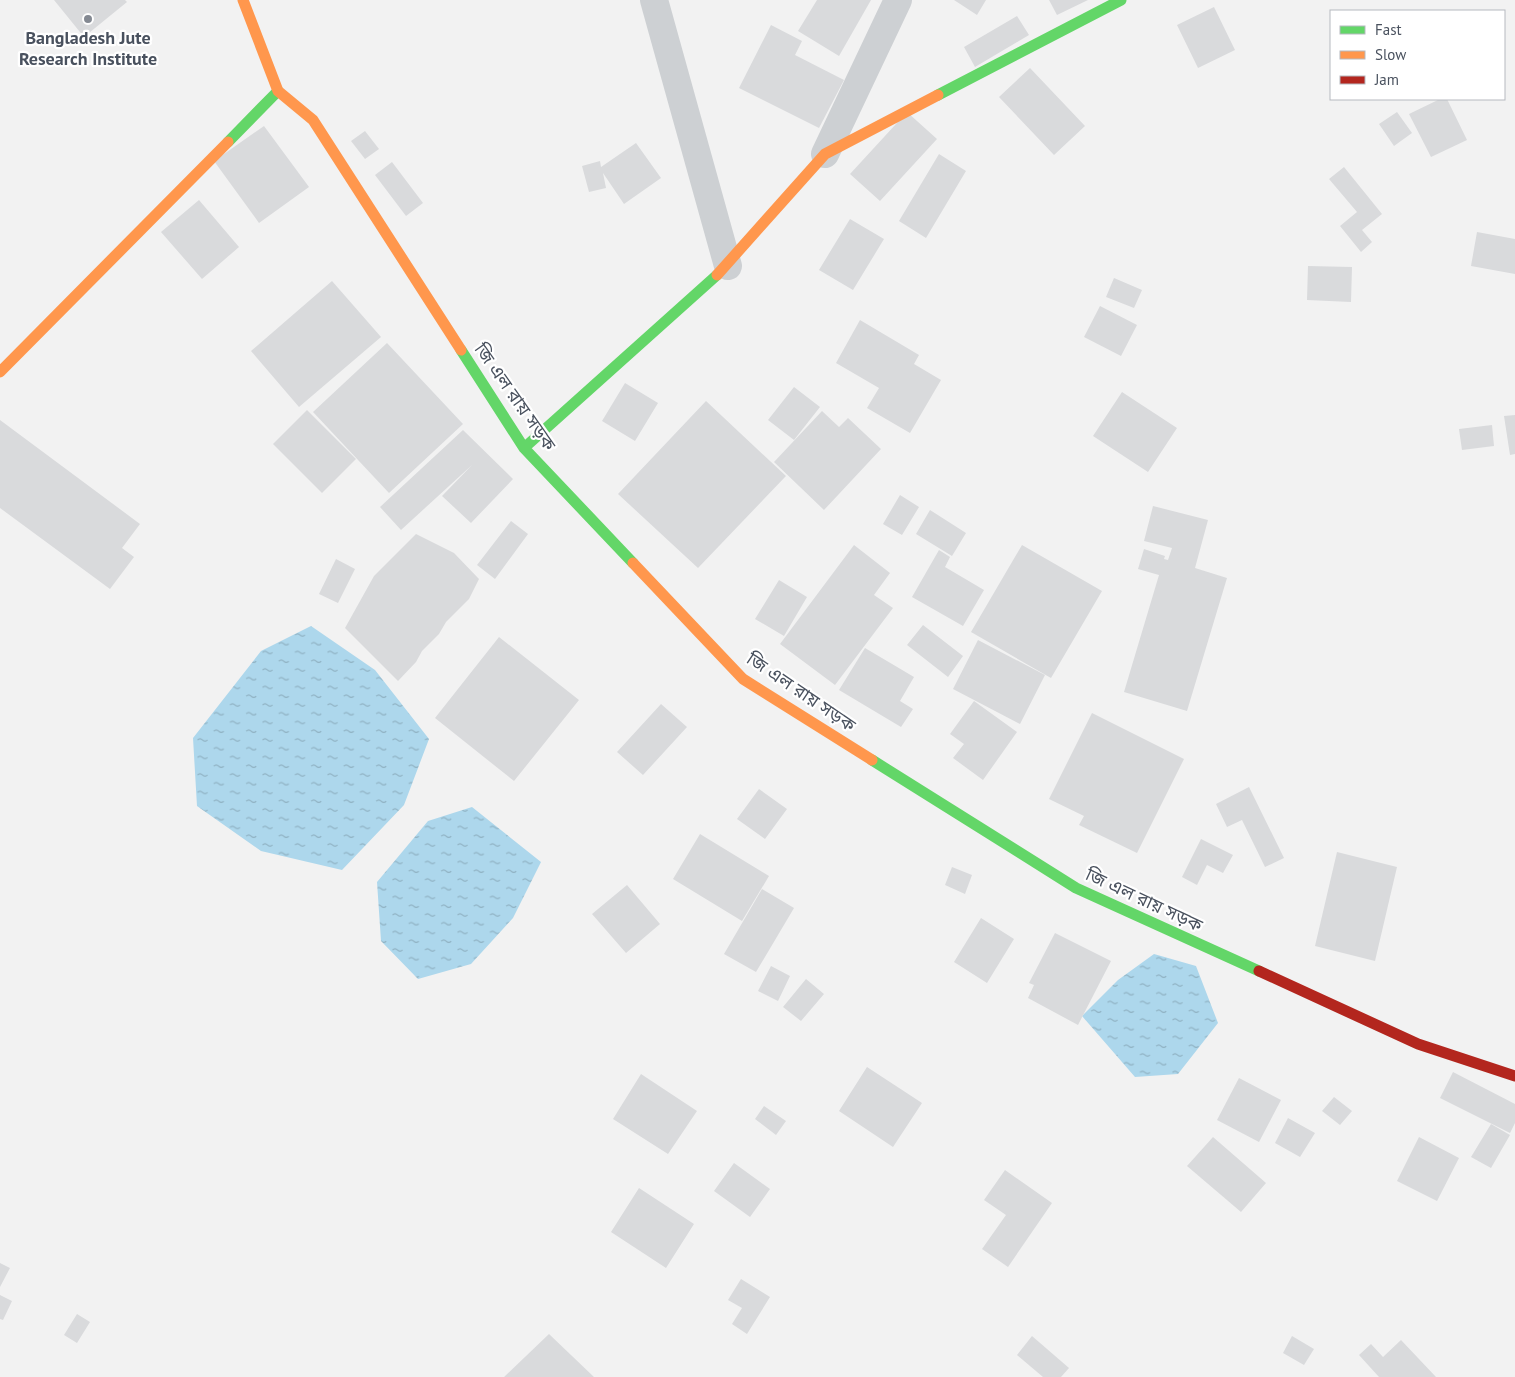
<svg xmlns="http://www.w3.org/2000/svg" width="1515" height="1377" font-family="'PT Sans','Noto Sans Bengali',sans-serif">
<style>
.water{fill:url(#water-ripples)}
.building{fill:#d9dadc}
.lines{fill:none;stroke-linecap:round;stroke-linejoin:round}
.street{stroke:#cdd0d3;stroke-width:28}
.fast{stroke:#63d668;stroke-width:11}
.slow{stroke:#ff974d;stroke-width:11}
.jam{stroke:#b3261e;stroke-width:11}
.poi-dot{fill:#848992;stroke:#fff;stroke-width:2}
.labels{text-anchor:middle;stroke-width:4.5;stroke-linejoin:round;paint-order:stroke}
.poi-label{font-size:18px;font-weight:bold;fill:#49515e;stroke:#fff}
.street-label{font-size:18px;fill:#49515e;stroke:#fff}
</style>
<defs>
<pattern id="water-ripples" width="26" height="14" patternUnits="userSpaceOnUse" patternTransform="scale(1.25)"><rect width="26" height="14" fill="#add7ec"/><path d="M2 4q2-2 4 0t4 0M15 11q2-2 4 0t4 0" fill="none" stroke="#8fb1c2"/></pattern>
</defs>
<rect width="100%" height="100%" fill="#f2f2f2"/>
<path class="water" d="M311 626 375 670 429 739 404 805 342 870 261 851 197 806 193 738 261 651Z
M472 807 541 862 513 918 471 964 418 979 381 941 377 882 428 821Z
M1154 954 1196 966 1218 1023 1178 1074 1135 1077 1082 1016 1118 980Z"/>
<path class="building" d="M54 0H125L127 2 84 37Z
M817 0H871L839 56 798 31Z
M954 0H986L977 15Z
M1049 0H1088L1057 15Z
M1214 7 1235 50 1198 68 1177 25Z
M1017 16 1029 35 975 67 964 47Z
M771 25 802 41 795 55 844 80 819 128 739 88Z
M1030 68 1085 126 1054 155 999 97Z
M1440 99H1447L1467 140 1431 157 1409 114Z
M907 112 937 139 880 201 850 174Z
M1397 112 1412 133 1394 146 1379 124Z
M264 126 309 187 259 223 214 161Z
M365 131 379 149 365 159 351 141Z
M636 143 661 178 624 204 603 173 606 188 589 192 582 166 600 161 601 167Z
M939 154 966 171 926 238 899 221Z
M392 162 423 203 406 216 375 175Z
M1344 167 1382 214 1362 230 1372 242 1361 252 1340 226 1357 212 1329 179Z
M199 200 239 247 202 279 161 232Z
M850 219 884 239 853 290 819 270Z
M1477 232 1515 239V274L1471 266Z
M1308 266 1352 267 1351 302 1307 300Z
M1114 278 1142 290 1134 308 1106 297Z
M332 281 381 337 299 407 251 351Z
M1100 306 1137 325 1121 356 1084 337Z
M860 320 919 355 914 364 941 380 910 433 867 408 879 388 836 363Z
M387 343 463 424 389 493 313 412Z
M625 383 658 403 635 441 602 421Z
M794 387 820 407 794 440 768 420Z
M1122 392 1177 428 1148 472 1093 436Z
M706 401 786 476 698 568 618 494Z
M307 410 356 459 322 493 273 444Z
M822 411 839 427 848 418 881 449 824 510 774 462Z
M1515 415V454L1510 455 1504 416Z
M0 420 140 524 122 548 134 557 110 589 0 508Z
M1492 425 1494 446 1462 450 1459 429Z
M463 430 513 479 471 523 442 496 472 465 401 530 380 507Z
M900 495 919 507 902 535 883 524Z
M1153 506 1208 520 1195 568 1227 578 1187 711 1124 692 1159 575 1138 569 1144 549 1165 556 1164 559 1168 560 1172 548 1144 541Z
M930 510 966 533 952 556 916 534Z
M511 521 528 534 495 579 477 565Z
M416 534 454 553 479 579 469 599 446 622 439 634 422 651 416 662 398 681 345 628 374 576Z
M854 545 890 573 874 595 893 608 835 685 780 644Z
M1022 545 1102 591 1051 678 971 632Z
M939 550 950 557 945 567 984 590 963 626 912 597Z
M336 559 355 569 338 603 319 594Z
M779 580 807 597 784 636 755 619Z
M923 625 963 656 948 677 907 645Z
M499 637 579 700 514 781 435 718Z
M978 640 1045 675 1020 724 953 689Z
M865 648 914 677 900 701 913 709 901 727 839 690Z
M974 701 1017 732 983 780 953 758 964 744 950 734Z
M661 704 687 727 643 775 617 752Z
M1092 713 1184 759 1137 853 1079 825 1084 816 1049 799Z
M1249 787 1284 858 1265 867 1242 820 1227 827 1216 804Z
M759 789 787 809 765 839 737 819Z
M700 834 769 876 742 921 673 879Z
M1201 839 1233 855 1223 873 1207 865 1197 885 1182 877Z
M1337 852 1397 867 1375 961 1315 946Z
M952 867 972 875 965 894 945 885Z
M627 885 660 924 626 953 592 914Z
M762 889 794 908 756 972 724 954Z
M981 918 1014 939 987 983 954 962Z
M1055 933 1111 961 1078 1025 1028 998 1034 985 1029 983Z
M771 966 790 976 778 1001 758 991Z
M806 979 824 994 801 1021 783 1007Z
M867 1067 922 1103 893 1147 839 1111Z
M1453 1072 1515 1104V1123L1510 1133 1440 1098Z
M641 1074 697 1111 668 1154 613 1119Z
M1239 1078 1281 1100 1259 1142 1217 1120Z
M1334 1097 1352 1111 1340 1125 1322 1111Z
M764 1106 786 1121 776 1135 755 1119Z
M1288 1118 1315 1133 1300 1157 1275 1143Z
M1491 1124 1510 1135 1491 1168 1471 1157Z
M1213 1137 1266 1183 1241 1212 1187 1166Z
M1419 1137 1459 1158 1437 1201 1397 1181Z
M734 1163 770 1189 750 1217 714 1191Z
M1005 1170 1052 1203 1008 1267 982 1249 1006 1215 984 1200Z
M639 1188 694 1224 666 1268 611 1232Z
M0 1263 10 1268 0 1287Z
M741 1279 770 1297 747 1334 732 1324 742 1308 728 1300Z
M0 1295 12 1301 3 1320 0 1319Z
M77 1314 90 1322 77 1343 64 1335Z
M549 1334 594 1377H504Z
M1032 1336 1069 1368 1061 1377H1043L1017 1355Z
M1292 1336 1314 1349 1304 1365 1283 1353Z
M1401 1340 1436 1377H1379L1359 1355 1371 1344 1383 1357Z"/>
<g class="lines">
<path class="street" d="M654 0 728 266
M825 154 898 0"/>
<path class="fast" d="M938 95 1121 0
M228 142 278 91
M461 350 524 448 633 563
M524 448 717 275
M872 760 1076 888 1259 971"/>
<path class="slow" d="M243 0 278 91 313 120 461 350
M717 275 825 154 938 95
M0 372 228 142
M633 563 743 679 872 760"/>
<path class="jam" d="M1259 971 1418 1044 1515 1076"/>
</g>
<circle class="poi-dot" cx="88" cy="19" r="5"/>
<g class="labels">
<g class="poi-label">
<text x="88" y="44">Bangladesh Jute<tspan x="88" dy="21">Research Institute</tspan></text>
</g>
<g class="street-label">
<text transform="translate(515 397) rotate(55)" y="6">জি এল রায় সড়ক</text>
<text transform="translate(801 692) rotate(34)" y="6">জি এল রায় সড়ক</text>
<text transform="translate(1144 900) rotate(25)" y="6">জি এল রায় সড়ক</text>
</g>
</g>
<rect x="1330" y="10" width="175" height="90" fill="#ffffff" stroke="#b6b9bf"/>
<rect x="1340" y="26" width="25" height="8" fill="#63d668" stroke="#b6b9bf"/>
<text x="1375" y="35" font-size="15" fill="#49515e">Fast</text>
<rect x="1340" y="51" width="25" height="8" fill="#ff974d" stroke="#b6b9bf"/>
<text x="1375" y="60" font-size="15" fill="#49515e">Slow</text>
<rect x="1340" y="76" width="25" height="8" fill="#b3261e" stroke="#b6b9bf"/>
<text x="1375" y="85" font-size="15" fill="#49515e">Jam</text>
</svg>
